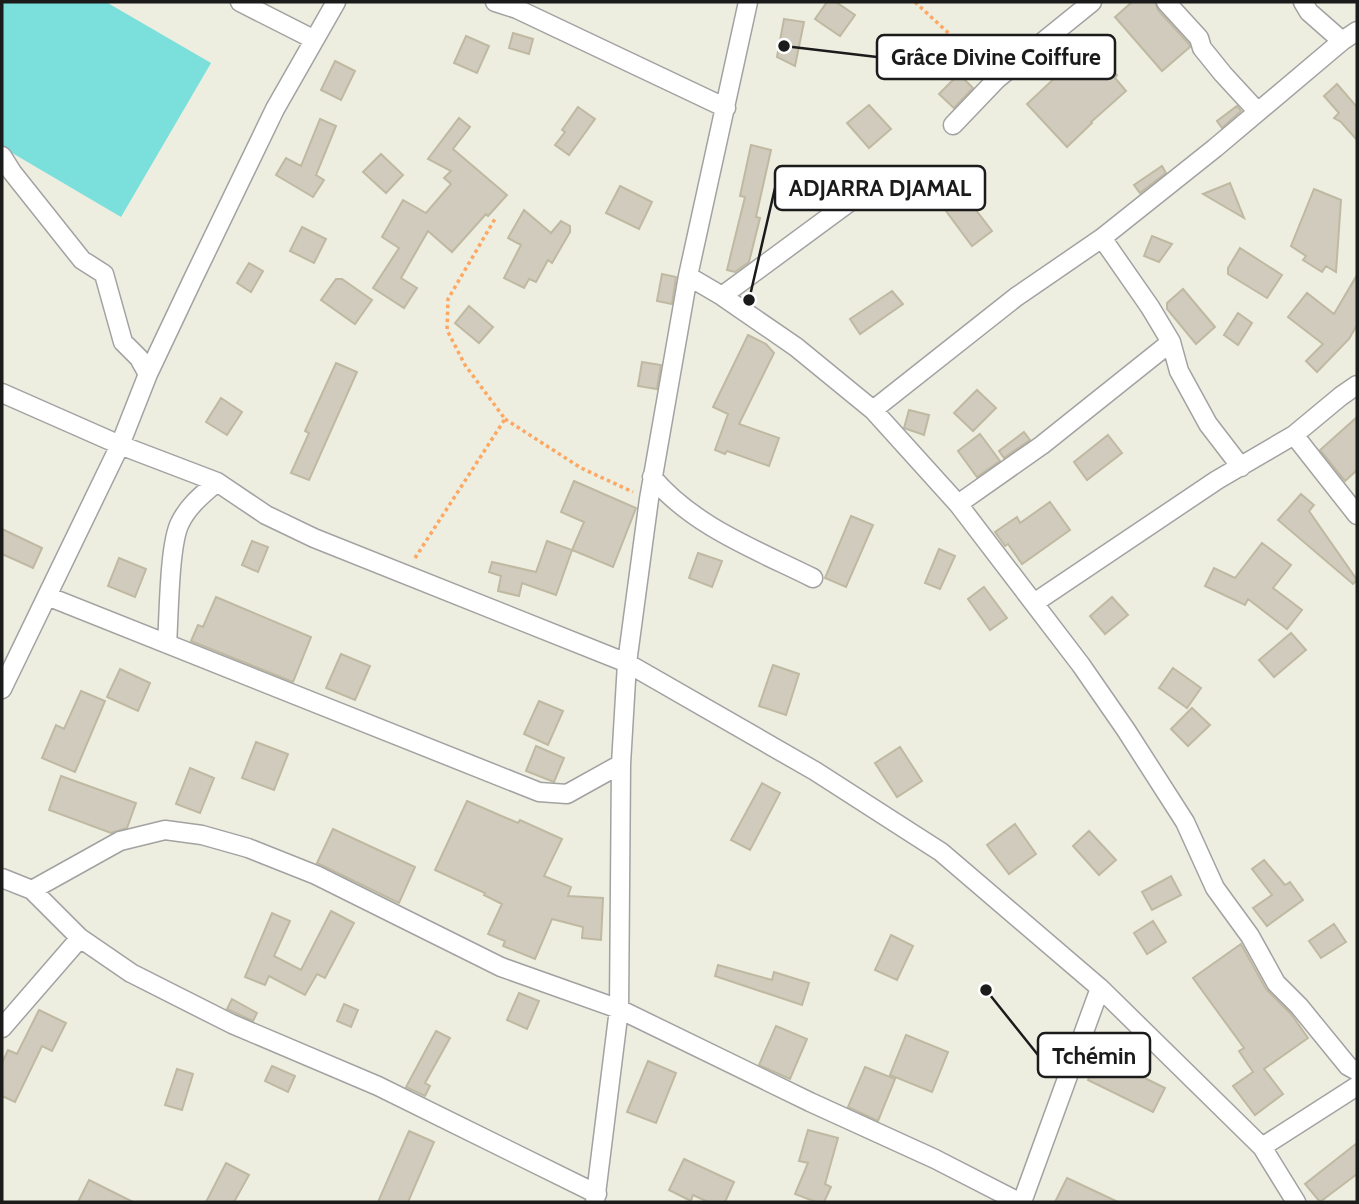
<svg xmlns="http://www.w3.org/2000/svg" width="1359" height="1204" font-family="Cabin,sans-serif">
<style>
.pitch{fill:#7bdfdb}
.building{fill:#d0cbbd;stroke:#bfb9a2;stroke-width:2}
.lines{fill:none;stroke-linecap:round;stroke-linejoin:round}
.street-casing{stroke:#a2a2a2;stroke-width:21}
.path{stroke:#fda761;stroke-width:3.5;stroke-dasharray:3.5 3.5;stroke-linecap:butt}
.street{stroke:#fff;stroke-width:18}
.leader{fill:none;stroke:#1b1b1b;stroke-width:2.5}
.callout-dot{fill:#1b1b1b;stroke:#fff;stroke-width:2.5}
.callout{fill:#fff;stroke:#1b1b1b;stroke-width:2.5}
.callout-label{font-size:23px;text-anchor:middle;font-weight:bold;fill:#1b1b1b}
</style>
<rect width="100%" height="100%" fill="#edede0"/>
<path class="pitch" d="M2 2H106L211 63 121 217 2 147Z"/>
<path class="building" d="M827 2H836L855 15 840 36 815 19Z
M1132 2H1155L1158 10 1189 44 1190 47 1162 71 1115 17Z
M784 19 804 22 795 66 777 57Z
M513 33 533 39 529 54 509 48Z
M466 36 489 46 477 73 454 63Z
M1079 40 1099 62 1103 58 1117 75 1115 78 1126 91 1091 122 1092 123 1067 147 1027 104 1058 75 1050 66Z
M335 61 355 71 341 100 321 90Z
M959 74 973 88 954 108 939 94Z
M1337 84 1357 107V140L1341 122 1334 118 1339 113 1324 96Z
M869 105 891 129 869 148 847 123Z
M1237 106 1241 111 1222 128 1217 121Z
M578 107 595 119 569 155 555 145 565 132 562 130Z
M459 118 470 127 453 149 507 195 488 216 486 214 452 252 428 231 401 278 417 288 404 308 373 288 399 248 382 237 403 200 426 213 451 184 444 178 451 171 428 159Z
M320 119 336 126 316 175 324 180 313 197 276 175 286 158 301 166Z
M751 145 771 150 756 217 760 218 749 262 735 272 727 270 745 197 740 196Z
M381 154 403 175 386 193 363 172Z
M1162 166 1166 173 1140 193 1134 185Z
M1230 183 1244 218 1203 194Z
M620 186 652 202 639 229 606 213Z
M1314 189 1341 200 1336 272 1326 266 1322 272 1303 260 1306 256 1291 246Z
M966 197 992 231 972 246 946 211Z
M524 210 551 233 561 221 570 226V232L552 263 548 260 536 282 529 279 524 288 504 278 521 245 508 238Z
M302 227 326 239 314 263 290 251Z
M1152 236 1172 244 1159 262 1144 256Z
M1240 248 1282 275 1267 298 1228 274V268Z
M249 263 263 271 251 292 237 283Z
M662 274 676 277 672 304 657 301Z
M1357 275V325L1349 339 1317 372 1306 361 1323 344 1288 317 1307 293 1334 314Z
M336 279H342L372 300 355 324 321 300Z
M1183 289 1215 327 1196 344 1167 309V303Z
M892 291 903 304 860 334 850 319Z
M469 306 493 327 479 343 455 323Z
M1238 313 1252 323 1238 345 1224 335Z
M748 335 766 344 774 353 739 424 779 438 769 466 727 451 725 454 715 450 728 414 713 407Z
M642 362 661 365 657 389 638 386Z
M336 363 357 372 309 480 291 473 309 433 305 431Z
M977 390 996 408 973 431 954 413Z
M221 398 242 412 227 435 206 422Z
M909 410 929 415 924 435 904 428Z
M1357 417V470L1345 481 1320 450Z
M1024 432 1030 440 1004 458 999 451Z
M980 434 1000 461 977 477 958 451Z
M1108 435 1122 453 1087 480 1074 462Z
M574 481 636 508 613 567 572 550 584 522 561 512Z
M1301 494 1314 505 1309 511 1357 580 1353 584 1278 520Z
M1050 502 1070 530 1022 564 1008 544 1005 546 995 532 1017 517 1020 523Z
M851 516 873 525 846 587 825 578Z
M2 529 42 548 33 568 2 554Z
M252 541 268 547 258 572 242 565Z
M547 541 572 550 556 595 522 583 519 596 498 591 501 576 489 572 492 562 536 572Z
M1262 543 1291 565 1273 588 1302 610 1287 629 1248 599 1245 605 1205 586 1214 568 1235 578Z
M939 549 955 556 940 589 925 583Z
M698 553 722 561 712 587 689 578Z
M119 558 146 569 135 597 108 586Z
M984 587 1007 618 990 630 968 599Z
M216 597 311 637 293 682 191 641 198 625 203 627Z
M1112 597 1128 615 1105 634 1090 616Z
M1291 633 1306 650 1274 677 1259 660Z
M341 654 370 666 355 700 326 688Z
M773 665 799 674 786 715 759 706Z
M1173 668 1201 688 1187 708 1159 688Z
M120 669 150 683 138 711 107 697Z
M81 691 105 701 75 772 42 758 56 725 64 729Z
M539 701 563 711 548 745 524 734Z
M1192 708 1210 725 1188 746 1171 729Z
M256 742 288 754 274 790 242 778Z
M536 746 564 758 554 782 526 771Z
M900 747 922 781 897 797 875 763Z
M190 768 214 778 200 813 176 804Z
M61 776 136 803 127 828 111 833 49 810Z
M762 783 780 793 750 850 731 840Z
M467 801 518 823 520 820 562 839 544 876 571 887 568 896 603 898 601 940 582 938 583 927 552 919 535 959 503 946 505 941 488 934 502 904 484 895 485 893 435 870Z
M1015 824 1036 854 1009 874 987 845Z
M333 829 415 867 399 903 317 863Z
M1089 831 1116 860 1099 875 1073 846Z
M1264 860 1285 885 1290 882 1303 900 1267 926 1253 908 1272 895 1252 869Z
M1171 876 1181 895 1152 910 1142 892Z
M331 911 354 923 325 978 317 974 305 995 269 976 265 985 245 977 272 913 290 921 274 956 301 970Z
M1153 921 1166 942 1147 954 1134 933Z
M1334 924 1346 942 1321 958 1309 941Z
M891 935 913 946 897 980 875 970Z
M1241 944 1266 989 1291 1014 1308 1038 1264 1069 1283 1094 1255 1115 1233 1086 1253 1072 1239 1051 1244 1048 1193 978Z
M718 965 772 980 774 972 809 983 802 1005 715 976Z
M519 993 539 1001 527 1029 507 1020Z
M232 999 257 1013 253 1021 227 1009Z
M344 1004 358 1010 351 1027 337 1021Z
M39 1010 66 1023 52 1051 42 1046 15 1102 2 1096V1063L8 1050 17 1054Z
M776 1026 807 1039 790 1079 759 1065Z
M436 1031 450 1038 425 1083 430 1086 425 1096 406 1087Z
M906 1035 948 1052 932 1092 890 1075Z
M1100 1056 1165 1088 1153 1112 1088 1080Z
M648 1061 676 1073 656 1123 627 1112Z
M272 1066 295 1076 288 1092 265 1081Z
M865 1067 895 1079 878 1121 848 1107Z
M177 1069 193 1074 182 1110 165 1105Z
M808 1130 838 1138 825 1184 831 1187 824 1202H816L795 1194 808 1163 799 1161Z
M409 1131 434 1142 408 1202H378Z
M1357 1143V1174L1320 1202 1305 1184Z
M684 1159 734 1182 725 1202H708L693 1195 691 1201 669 1190Z
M226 1163 249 1175 234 1202H206Z
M1067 1178 1118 1202H1055Z
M89 1180 133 1202H78Z"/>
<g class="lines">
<defs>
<path id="street" d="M240 2 313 39
M495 2 517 9 726 108
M1166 2 1199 38 1202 48 1223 74 1258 112
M1303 2 1309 12 1342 41
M953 125 997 79 1092 2
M2 156 12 172 82 260 104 274 123 342 139 358 148 374
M1102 238 1150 307 1171 342 1179 371 1208 424 1241 467
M688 276 722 296 796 347 873 410 958 504 1081 665 1126 730 1185 822 1215 888 1250 936 1276 983 1299 1006 1348 1066 1357 1071
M722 296 878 181
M2 393 120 445 217 482 266 515 314 538 627 663 815 771 941 852 1100 988 1262 1147 1296 1202
M873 410 1016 297 1102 238 1215 148 1342 41 1357 31
M1294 435 1357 515
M652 477C694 527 757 550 813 578
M958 504 1042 445 1171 342
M47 596 539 792 567 794 621 764
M1034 603 1217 480 1294 435 1341 396 1357 385
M167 644C169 617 169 544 180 523 188 506 203 494 217 482
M2 689 120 445 148 374 192 281 275 109 336 2
M2 878 32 890 120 841 165 830 202 835 248 848 316 875 501 967 619 1009 810 1102 935 1159 1019 1202
M32 890 80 938 131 973 232 1024 378 1086 597 1194
M2 1028 80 938
M1262 1147 1357 1086
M595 1202 619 1009 621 764 627 663 649 499 688 276 748 2
M1022 1202 1100 988"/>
</defs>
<use href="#street" class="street-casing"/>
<path class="path" d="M915 2 986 68
M505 419 581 468 633 492
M415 558 505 419 465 365 447 330 448 299 496 217"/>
<use href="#street" class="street"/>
</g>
<path class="leader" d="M784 46L877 57M749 300L775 188M986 990L1038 1055"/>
<g class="callout-dot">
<circle cx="784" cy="46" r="7"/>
<circle cx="749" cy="300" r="7"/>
<circle cx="986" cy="990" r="7"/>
</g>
<g class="callout">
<rect x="877" y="35" width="238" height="44" rx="7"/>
<rect x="775" y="166" width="210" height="44" rx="7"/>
<rect x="1038" y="1033" width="112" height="44" rx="7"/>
</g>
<g class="callout-label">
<text x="996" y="65">Grâce Divine Coiffure</text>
<text x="880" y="196">ADJARRA DJAMAL</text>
<text x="1094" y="1064">Tchémin</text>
</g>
<rect width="1359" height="1204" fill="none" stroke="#1b1b1b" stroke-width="7"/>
</svg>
